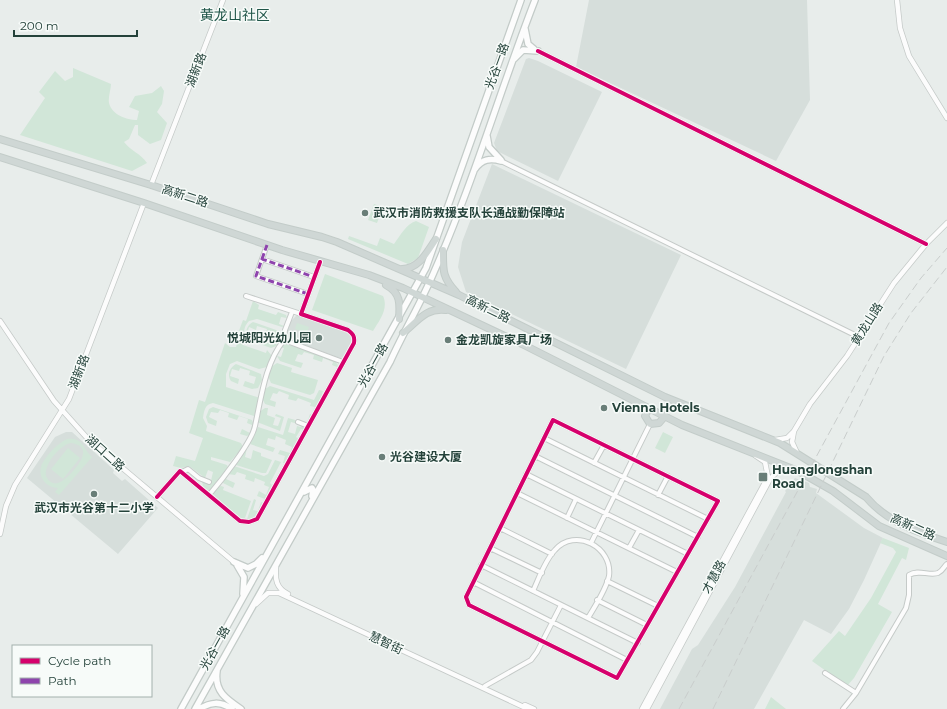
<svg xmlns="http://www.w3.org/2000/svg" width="947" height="709" font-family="Montserrat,'Noto Sans SC',sans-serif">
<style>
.built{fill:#d6dedb}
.green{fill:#d1e6d8;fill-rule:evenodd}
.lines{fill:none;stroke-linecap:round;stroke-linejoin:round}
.minor-casing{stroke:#c5cac8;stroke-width:6}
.tertiary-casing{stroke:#c5cac8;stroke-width:6}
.secondary-casing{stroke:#c3cbc8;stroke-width:8}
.primary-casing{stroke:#c3ccc9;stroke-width:8}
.minor{stroke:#fcfcfc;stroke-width:4}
.tertiary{stroke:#fcfcfc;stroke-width:4.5}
.secondary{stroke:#fcfcfc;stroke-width:5.5}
.primary{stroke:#cfd7d5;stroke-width:6}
.rail{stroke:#c9cdcc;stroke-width:1;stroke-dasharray:8 4;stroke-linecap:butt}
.quiet{stroke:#8e44ad;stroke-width:3;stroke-dasharray:6 3;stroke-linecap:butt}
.cycleway-casing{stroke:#f7fbf9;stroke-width:6}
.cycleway{stroke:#d6006c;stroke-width:4}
.poi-dot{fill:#697e78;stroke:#f7fbf9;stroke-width:1.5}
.labels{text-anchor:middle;stroke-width:3;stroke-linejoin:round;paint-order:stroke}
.street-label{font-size:12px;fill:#24423a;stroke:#f7fbf9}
.poi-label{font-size:12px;font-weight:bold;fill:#24423a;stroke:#f7fbf9;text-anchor:start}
.quarter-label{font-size:14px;fill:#1f5548;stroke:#f7fbf9}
</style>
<rect width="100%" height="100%" fill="#e8edeb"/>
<path class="built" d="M589 0H807L810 100 776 161 576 67Z
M529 58 538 61 602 92 558 181 497 151 494 143 526 59Z
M492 164 681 255 626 369 466 292 458 267 462 242Z
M296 316H301L350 334 353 340 346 354 341 358 337 357 288 339 286 333 291 321Z
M66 432H72L114 470 113 473 122 481 125 479 158 508 118 554 27 478 55 437Z
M795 478 809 483 810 487 817 489 816 493 864 528 883 538 864 580 849 609 831 634 804 620 754 709H660L692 649 698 645 735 587 786 492 785 491Z"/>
<path class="green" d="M73 68 111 84C111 89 108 97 109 103 112 115 127 120 137 120L139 111 129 107 135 96 152 93 161 86 164 91 162 104 157 112 167 123 161 140 150 144 138 135V125H135L129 139 124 142C131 151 140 153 147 163L132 171 20 135 45 98 39 92 55 71 65 81 73 77Z
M374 204 383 207 377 223 368 220Z
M416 221 429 227 418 258 408 264 348 239 349 236 377 246 380 238 394 244C400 236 406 224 416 221Z
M325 274 383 296C389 309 379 321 373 331L312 310Z
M253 301 259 305 258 309 276 315 278 312 286 315 287 318 281 317 279 324 284 326 282 327 257 319 249 321C241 329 246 336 243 345L266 353 267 350 272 356 267 367 259 369 237 361 230 364 226 374V387L260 398 254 416 213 403C205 404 204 411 203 418L207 426 206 431 241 443 243 447 230 462 211 457V460L227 465 228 468 209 491 203 486 202 482 210 485 213 472 208 470 205 478 189 466 181 468 173 466 176 456 195 461 203 438 189 433 199 400 205 402 225 343 230 347H236L239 337 237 336 243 320 246 321Z
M253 322 279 331 280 335 276 346 271 348 260 344 262 339 271 342 273 336 266 333 267 329 257 326 256 330 249 327 247 334 256 337 254 342 246 337C245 332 247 325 253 322Z
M297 323 309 327 307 333 295 329Z
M286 344 334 360 338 365 335 375 337 367 332 365 333 362 323 358 322 362 313 359 314 355 304 352 302 355 298 354 295 361 303 363 301 368 280 361 277 356 281 357 284 348 280 347Z
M277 363 292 368 291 372 318 380 314 393 310 395 271 383 268 376 271 367Z
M236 364 261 374 262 380 258 388 252 389 243 386 245 381 254 384 256 377 249 375 250 371 240 368 239 371 232 369 230 376 239 379 238 384 231 381C227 375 229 368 236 364Z
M270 386 314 400 319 390 323 391 322 394 323 395 308 423H307L310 414H312L315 407 310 406 311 403 298 398 296 401 288 399 289 395 279 391 277 394 273 393 270 400 276 402 275 407 265 404 262 398 265 389Z
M213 407 252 420C255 425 252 433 247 436L240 434 242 429 250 433 252 425 247 423 248 419 239 416 237 420 228 417 229 413 220 410 218 413 211 412 209 417 217 421 216 426 208 423 206 417 209 409Z
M265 408H268L267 415 275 418 273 425 278 426 281 418 275 416 276 414 284 417 280 431 257 422 259 412Z
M288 418 299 421 298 424 291 422 288 432 295 434 297 426 301 427 302 426 304 428V430L301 429 296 437 299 439 286 464 283 463 285 456 278 454 280 450 290 453 292 447 285 444 286 440 276 436 275 440 268 438 266 445 275 448 273 452 250 444 258 427 283 435Z
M663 432 673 437 665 453 655 448Z
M67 439C83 437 83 449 92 457L59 495 55 492 58 488C47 488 38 478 41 467 44 457 58 443 67 439ZM71 443C92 446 81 462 73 471 65 480 54 491 46 476 44 464 60 445 71 443Z
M68 448 80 458 63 479 51 469Z
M247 448 245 457 251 459 253 450 261 453V456L272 460 266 473H262L236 465 235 462Z
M275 460 281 462 270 483 272 485 265 499 257 496 259 491 266 495 269 487 264 485 265 482 255 478 254 482 245 479 246 475 237 472 235 475 228 474 226 479 235 483 233 488 223 483 224 479 234 466 264 476 268 474Z
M221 486 224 487 223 490 251 501 245 518H240L214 495 213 492 218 487Z
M254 499 256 500 253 510 258 511 261 502 263 503 256 518 250 521 247 519Z
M883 538 909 548 906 560 902 558 878 604 892 612 854 678 847 686 812 661 839 631 845 636 871 598 896 552 893 548 880 543Z
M771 697 786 709H765Z"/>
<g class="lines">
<defs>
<path id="minor" d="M538 51 926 244
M501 161 859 337
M262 259 267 245
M308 294 256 276 262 259 314 277
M246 296 301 314
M292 312 285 330 284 340 343 362
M553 420 718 501 617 678 469 605 466 597Z
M298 422 308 426
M544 438 708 519
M535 456 698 537
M594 463 604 445
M182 472 188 469 199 478 209 482
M526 474 688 554
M517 493 677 572
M209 495C221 481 252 442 255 426 261 399 265 363 284 340
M658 495 668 476
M157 497 180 471 240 521 249 522 257 519 354 343C355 336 353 334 348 330L301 314 320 262
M567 518 576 499
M500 528 552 554
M591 543 650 424
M490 548 542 573
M629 548 639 530
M481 565 638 643
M607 581 658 606
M473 582 627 660
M533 591C539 578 545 560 555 550 575 527 613 547 609 576 606 590 595 606 588 618
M597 600 647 625
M825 673 856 693 906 608 909 595V575C918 569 929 576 938 573 943 571 944 566 947 564
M485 686 531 660 537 652 561 605
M843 709 856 693"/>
<path id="tertiary" d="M897 0 900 28 909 56 947 118
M151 185 223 0
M0 321 54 401 88 439 234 562
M775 440 787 438 794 431
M797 453 792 442 794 431 810 404 847 356 894 283 926 244 947 223
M0 534 6 506 15 485 69 399 144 203
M276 567C275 579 276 588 288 594
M256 604 268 593H279L528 709
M525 705 534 709
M642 709 768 477 765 462 756 456
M647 709 770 479 778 471 790 470"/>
<path id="secondary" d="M525 29 528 44 534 49
M514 59 523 50 538 51
M487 136 489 147 501 160
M475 169C482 159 490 158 501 161
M304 492 312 488 313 490 312 496
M234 562 248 568 256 564 262 558
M237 565 244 577 243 594
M217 671C214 691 226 699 241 709
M181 709 426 268 521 0
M195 709 390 362C404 331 421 303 434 272 473 184 500 90 535 0
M199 709C211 702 220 701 232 709"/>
<path id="primary" d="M0 139 151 185 268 224 322 237 337 242 459 295 665 397 780 443 866 497C887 522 917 532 947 542
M0 157 144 203 282 250 369 275 403 288 526 346 682 425 798 471 833 491 879 526 947 556
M443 250C443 270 442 277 456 292
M402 269C419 269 427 252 436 239
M386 285C401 293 400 304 399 319
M403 333C417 322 426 307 446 310
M649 408 645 416 650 424 659 423 665 416"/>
</defs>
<use href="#minor" class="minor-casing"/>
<use href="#tertiary" class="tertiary-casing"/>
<use href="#secondary" class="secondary-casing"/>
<use href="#primary" class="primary-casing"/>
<use href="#minor" class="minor"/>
<use href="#tertiary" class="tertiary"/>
<use href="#secondary" class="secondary"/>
<use href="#primary" class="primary"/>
<path class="rail" d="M679 709 889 323 921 278 947 248
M713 709 884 356 911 313 947 267"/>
<path class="quiet" d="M262 259 267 245
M308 294 256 276 262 259 314 277"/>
<defs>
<path id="cycleway" d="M538 51 926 244
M553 420 718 501 617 678 469 605 466 597Z
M157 497 180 471 240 521 249 522 257 519 354 343C355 336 353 334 348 330L301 314 320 262"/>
</defs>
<use href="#cycleway" class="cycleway-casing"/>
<use href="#cycleway" class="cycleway"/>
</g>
<g class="poi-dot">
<circle cx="365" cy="213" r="4"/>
<circle cx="319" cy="338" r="4"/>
<circle cx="448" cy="340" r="4"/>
<circle cx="604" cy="408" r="4"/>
<circle cx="382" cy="457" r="4"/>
<rect x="758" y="472" width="10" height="10" rx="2"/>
<circle cx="94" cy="494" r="4"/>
</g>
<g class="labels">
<g class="street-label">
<text transform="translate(497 66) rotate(-70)" y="4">光谷一路</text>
<text transform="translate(196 70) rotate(-69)" y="4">湖新路</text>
<text transform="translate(185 196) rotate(18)" y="4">高新二路</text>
<text transform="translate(488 309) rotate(26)" y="4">高新二路</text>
<text transform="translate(867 324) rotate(-58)" y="4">黄龙山路</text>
<text transform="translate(373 365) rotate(-61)" y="4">光谷一路</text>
<text transform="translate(79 372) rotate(-69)" y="4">湖新路</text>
<text transform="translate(105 453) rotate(42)" y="4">湖口二路</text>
<text transform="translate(913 527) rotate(24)" y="4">高新二路</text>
<text transform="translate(714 577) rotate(-62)" y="4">才慧路</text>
<text transform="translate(386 643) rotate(25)" y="4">慧智街</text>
<text transform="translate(215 648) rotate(-61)" y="4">光谷一路</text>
</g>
<g class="poi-label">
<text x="373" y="217">武汉市消防救援支队长通战勤保障站</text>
<text x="311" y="342" text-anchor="end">悦城阳光幼儿园</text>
<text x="456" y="344">金龙凯旋家具广场</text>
<text x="612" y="412">Vienna Hotels</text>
<text x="390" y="461">光谷建设大厦</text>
<text x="772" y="474">Huanglongshan<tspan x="772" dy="14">Road</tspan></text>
<text x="94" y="512" text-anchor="middle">武汉市光谷第十二小学</text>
</g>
<g class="quarter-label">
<text x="235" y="20">黄龙山社区</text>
</g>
</g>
<rect x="12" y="645" width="140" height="52" fill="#f7fbf9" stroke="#a3b1ad"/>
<rect x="20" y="658" width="20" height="6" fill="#d6006c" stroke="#a3b1ad"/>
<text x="48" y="665" font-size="12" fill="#24423a">Cycle path</text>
<rect x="20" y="678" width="20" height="6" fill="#8e44ad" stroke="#a3b1ad"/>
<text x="48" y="685" font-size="12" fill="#24423a">Path</text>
<path d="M14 30v6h123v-6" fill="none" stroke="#24423a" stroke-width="2"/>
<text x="20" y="30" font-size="12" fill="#24423a" stroke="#f7fbf9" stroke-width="3" paint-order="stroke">200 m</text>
</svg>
